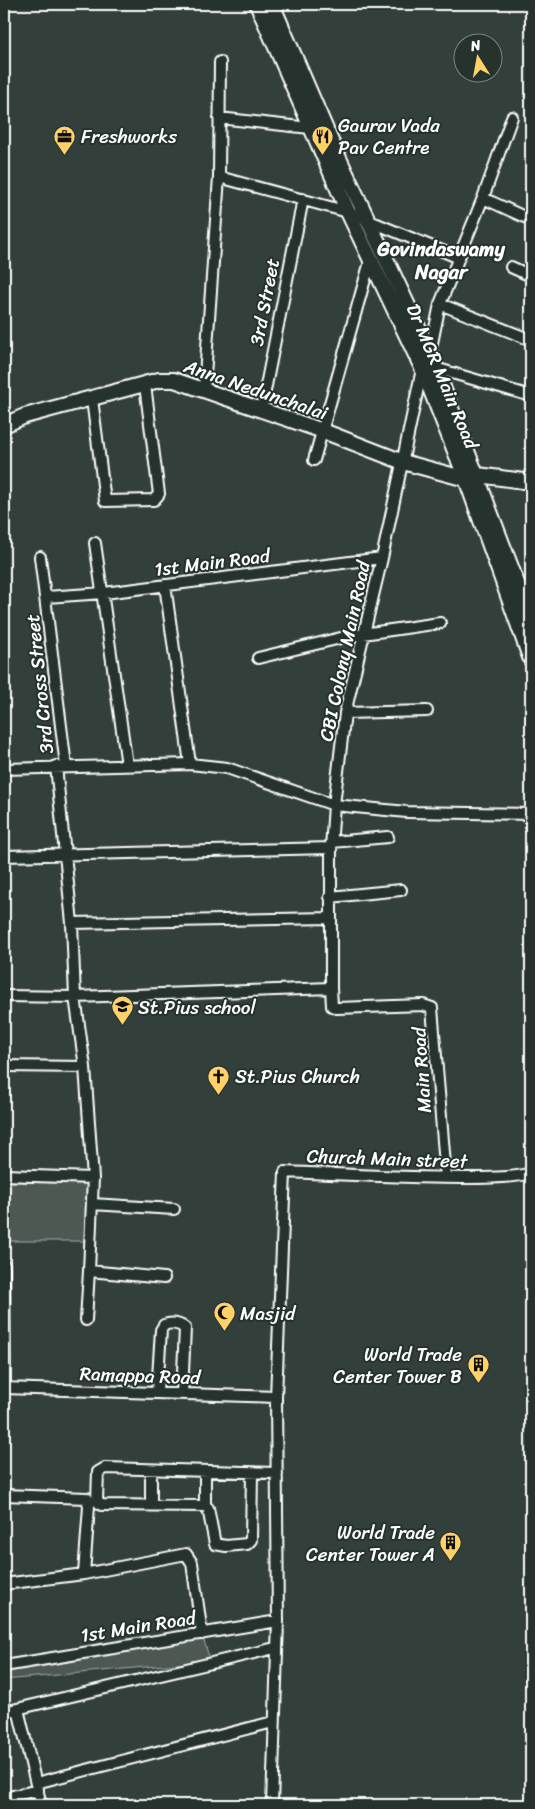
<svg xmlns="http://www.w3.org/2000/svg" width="535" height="1809" font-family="Sriracha,sans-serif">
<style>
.green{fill:#4d5853;stroke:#a6aca9}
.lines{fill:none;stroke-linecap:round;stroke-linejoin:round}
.street-casing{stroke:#fff;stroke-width:14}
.secondary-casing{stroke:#fff;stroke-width:18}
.street{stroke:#26332d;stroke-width:10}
.secondary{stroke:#26332d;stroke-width:14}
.labels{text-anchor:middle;stroke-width:4;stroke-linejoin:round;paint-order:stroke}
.poi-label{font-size:19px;fill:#fff;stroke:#26332d;text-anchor:start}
.street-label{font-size:19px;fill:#fff;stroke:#26332d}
.neighbourhood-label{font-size:20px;font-weight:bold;fill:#fff;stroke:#26332d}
</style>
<rect width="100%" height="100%" fill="#333f3a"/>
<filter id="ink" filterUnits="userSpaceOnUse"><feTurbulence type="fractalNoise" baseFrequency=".02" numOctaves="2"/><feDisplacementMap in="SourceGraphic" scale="10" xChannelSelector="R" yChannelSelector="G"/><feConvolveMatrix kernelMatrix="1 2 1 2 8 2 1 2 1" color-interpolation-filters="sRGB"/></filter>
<g filter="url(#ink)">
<path class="green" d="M8 1182 88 1183 86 1241H9Z
M203 1637 210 1661 4 1680V1668Z"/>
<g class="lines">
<defs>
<path id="street" d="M219 118 310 128
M219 177 348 212 457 257
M483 198 531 220
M511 267 531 276
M440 304 531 340
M430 353 440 304 483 198 512 117
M435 368 531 396
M422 369 382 558 345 713 334 805 331 848V988L332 1006 337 1008 423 1005 432 1008 446 1177
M204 390 219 177 220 62
M92 399 105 501 154 500 159 494 145 385
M261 411 303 199
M314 460 371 258
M95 543 127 765
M40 557 66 766
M165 585 190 764
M46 597 104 593 382 558
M258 658 349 636 440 623
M345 713 427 711
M56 766 72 923 75 997 85 1067 93 1178 89 1271
M4 769 190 764 227 768 334 805 407 812 531 814
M332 842 388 837
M4 856 331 848
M330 897 401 890
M72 923 330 918
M4 996 75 997 331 988
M4 1066 85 1067
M4 1175 93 1178
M92 1204 174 1209
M4 1265 5 1388
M86 1320 89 1271 164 1278
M4 1388 276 1397
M157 1393 161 1330 164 1325C172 1322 178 1323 185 1328L182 1394
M151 1470V1505
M205 1472V1506L101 1505 97 1501 98 1472 105 1468 277 1473
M4 1495 87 1498 89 1506 84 1574
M205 1506 208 1508 215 1544 226 1546 247 1544 251 1540 252 1473
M4 1584 84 1574 186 1554 192 1563 202 1634
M4 1666 278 1621
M18 1709 41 1805
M4 1712 275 1648
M36 1783 273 1722
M4 1798 38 1790
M272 1805 278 1621 276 1397 285 1172C319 1173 515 1185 531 1172"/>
<path id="secondary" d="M257 4 348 212 422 368 466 479 531 660
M272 4 330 139 430 353 531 620
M4 425 25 416 159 380H174L323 431 403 462 466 479 478 475 531 482"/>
</defs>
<use href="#street" class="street-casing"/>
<use href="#secondary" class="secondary-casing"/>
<use href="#street" class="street"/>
<use href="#secondary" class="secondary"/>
</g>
</g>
<defs>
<symbol id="office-pin" viewBox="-11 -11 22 30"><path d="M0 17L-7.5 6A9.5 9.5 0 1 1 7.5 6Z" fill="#ffd166" stroke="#26332d"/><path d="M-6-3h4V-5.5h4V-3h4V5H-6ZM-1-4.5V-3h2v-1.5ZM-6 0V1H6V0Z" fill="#111"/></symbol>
<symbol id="restaurant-pin" viewBox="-11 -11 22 30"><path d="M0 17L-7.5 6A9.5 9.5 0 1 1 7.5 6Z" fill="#ffd166" stroke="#26332d"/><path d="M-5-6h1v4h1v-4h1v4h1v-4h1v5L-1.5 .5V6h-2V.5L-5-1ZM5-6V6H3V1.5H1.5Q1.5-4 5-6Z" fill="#111"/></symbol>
<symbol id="school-pin" viewBox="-11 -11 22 30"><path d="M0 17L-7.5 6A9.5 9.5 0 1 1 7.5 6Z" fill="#ffd166" stroke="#26332d"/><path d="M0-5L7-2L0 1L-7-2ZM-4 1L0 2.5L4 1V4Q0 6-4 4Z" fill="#111"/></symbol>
<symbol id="church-pin" viewBox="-11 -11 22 30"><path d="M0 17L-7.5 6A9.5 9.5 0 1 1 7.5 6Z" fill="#ffd166" stroke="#26332d"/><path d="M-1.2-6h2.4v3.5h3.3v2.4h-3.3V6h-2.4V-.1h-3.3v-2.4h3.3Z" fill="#111"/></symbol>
<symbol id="mosque-pin" viewBox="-11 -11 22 30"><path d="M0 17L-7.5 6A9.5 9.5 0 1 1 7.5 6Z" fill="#ffd166" stroke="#26332d"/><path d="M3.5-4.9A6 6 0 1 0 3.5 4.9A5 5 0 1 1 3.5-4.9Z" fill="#111"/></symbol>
<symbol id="building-pin" viewBox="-11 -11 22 30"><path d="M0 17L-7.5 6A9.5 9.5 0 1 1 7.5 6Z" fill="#ffd166" stroke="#26332d"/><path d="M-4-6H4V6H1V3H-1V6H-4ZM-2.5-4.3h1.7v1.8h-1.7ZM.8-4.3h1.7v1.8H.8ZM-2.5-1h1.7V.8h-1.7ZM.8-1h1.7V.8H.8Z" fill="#111"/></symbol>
</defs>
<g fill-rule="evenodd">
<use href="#office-pin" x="52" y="124" width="25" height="34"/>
<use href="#restaurant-pin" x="310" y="124" width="25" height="34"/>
<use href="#school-pin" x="110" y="994" width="25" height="34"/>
<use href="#church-pin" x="206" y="1064" width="25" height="34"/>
<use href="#mosque-pin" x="212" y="1300" width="25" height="34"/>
<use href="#building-pin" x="466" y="1352" width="25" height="34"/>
<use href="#building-pin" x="438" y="1530" width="25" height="34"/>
</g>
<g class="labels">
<g class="poi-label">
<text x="338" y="132">Gaurav Vada<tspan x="338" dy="22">Pav Centre</tspan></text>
<text x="81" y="143">Freshworks</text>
<text x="138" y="1014">St.Pius school</text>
<text x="235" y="1083">St.Pius Church</text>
<text x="240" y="1320">Masjid</text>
<text x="462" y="1361" text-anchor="end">World Trade<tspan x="462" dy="22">Center Tower B</tspan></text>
<text x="435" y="1539" text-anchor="end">World Trade<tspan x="435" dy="22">Center Tower A</tspan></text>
</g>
<g class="street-label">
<text transform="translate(264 302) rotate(-79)" y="7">3rd Street</text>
<text transform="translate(443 376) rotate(67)" y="7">Dr MGR Main Road</text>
<text transform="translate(256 389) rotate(19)" y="7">Anna Nedunchalai</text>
<text transform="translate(212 562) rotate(-7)" y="7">1st Main Road</text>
<text transform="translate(344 651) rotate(-78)" y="7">CBI Colony Main Road</text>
<text transform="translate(39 684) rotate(-96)" y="7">3rd Cross Street</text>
<text transform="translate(421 1070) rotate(-94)" y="7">Main Road</text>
<text transform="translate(387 1158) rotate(2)" y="7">Church Main street</text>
<text transform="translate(140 1375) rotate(2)" y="7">Ramappa Road</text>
<text transform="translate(138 1626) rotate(-9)" y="7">1st Main Road</text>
</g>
<g class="neighbourhood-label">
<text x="441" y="256">Govindaswamy<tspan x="441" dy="23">Nagar</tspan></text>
</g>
</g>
<rect width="535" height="1809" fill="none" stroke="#26332d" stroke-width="20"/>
<rect x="10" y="10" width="515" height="1789" fill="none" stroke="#fff" stroke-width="2" filter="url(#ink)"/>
<g transform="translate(478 58) rotate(349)"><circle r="24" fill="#26332d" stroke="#7d8581"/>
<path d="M0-4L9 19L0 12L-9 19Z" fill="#ffd166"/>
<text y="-8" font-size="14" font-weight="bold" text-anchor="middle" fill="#ffffff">N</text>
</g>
</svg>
